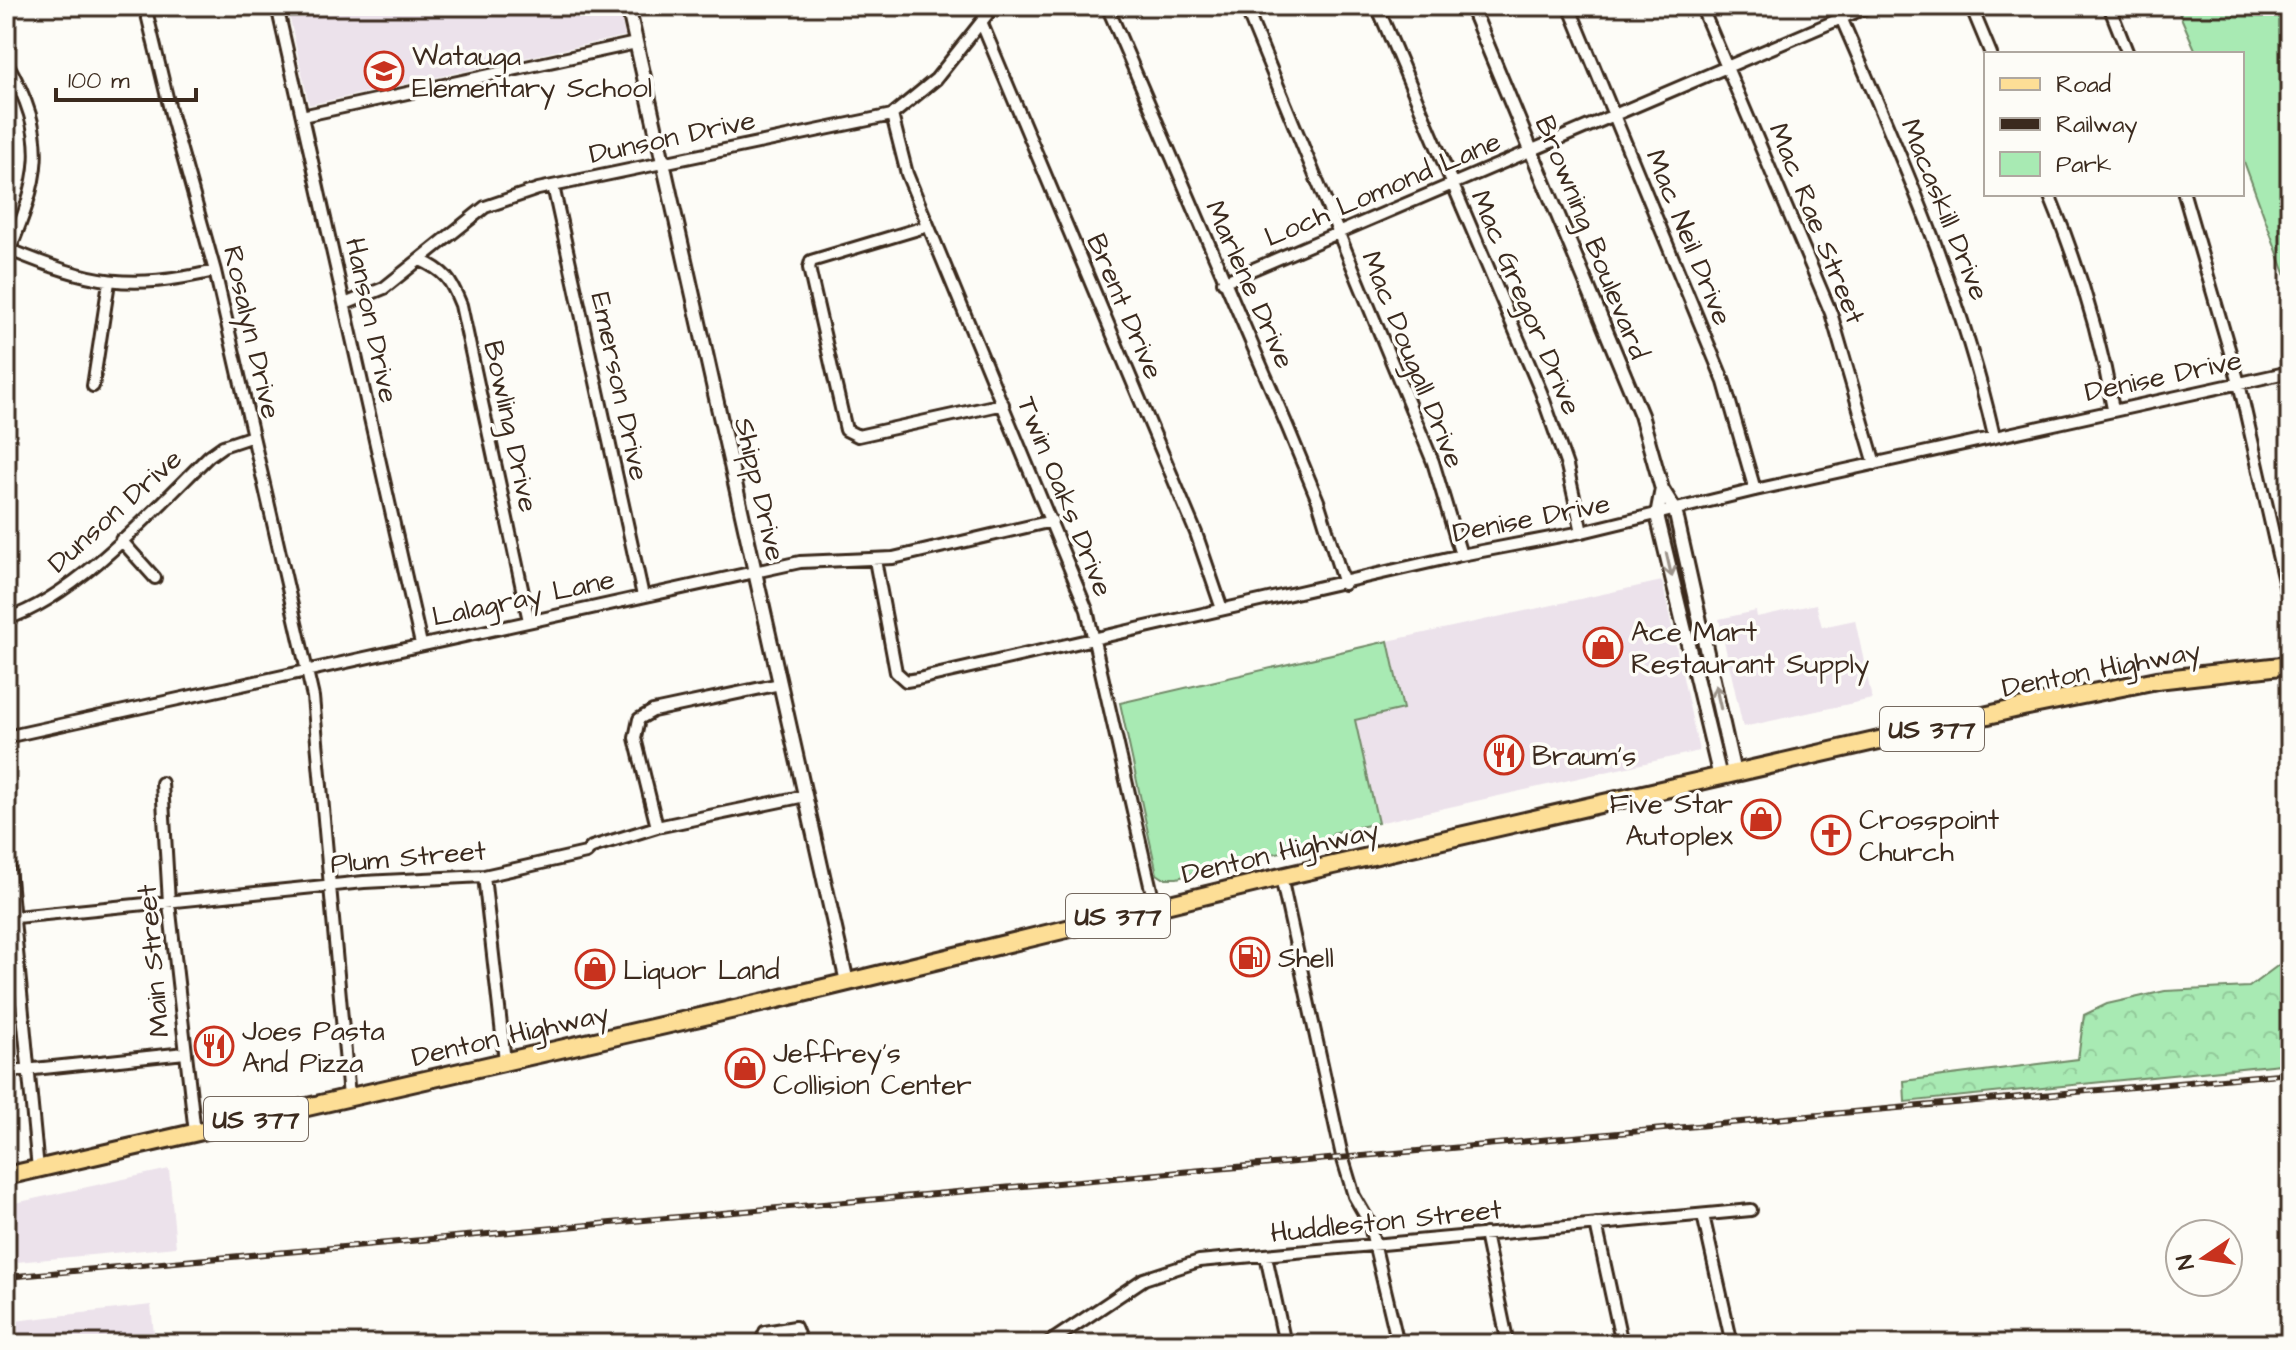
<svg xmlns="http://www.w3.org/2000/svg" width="2296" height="1350" font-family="'Architects Daughter',sans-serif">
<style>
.built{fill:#ece2eb}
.green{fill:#a8eab3;stroke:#728a68;stroke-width:2}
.forest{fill:url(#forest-crowns);stroke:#728a68;stroke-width:2}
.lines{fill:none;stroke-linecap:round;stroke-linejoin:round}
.minor-casing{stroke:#3b2a1e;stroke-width:16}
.tertiary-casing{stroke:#3b2a1e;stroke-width:18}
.primary-casing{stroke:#3b2a1e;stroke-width:22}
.minor{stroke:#fdfcf7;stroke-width:10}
.tertiary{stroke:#fdfcf7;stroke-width:12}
.primary{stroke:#fdde96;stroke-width:16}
.rail-casing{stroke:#3b2a1e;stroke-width:6}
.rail{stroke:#fdfcf7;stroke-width:3;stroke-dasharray:9;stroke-linecap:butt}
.oneway{stroke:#9c938a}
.labels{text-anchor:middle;stroke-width:7;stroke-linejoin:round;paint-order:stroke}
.shield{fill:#fdfcf7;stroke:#75695f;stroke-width:2}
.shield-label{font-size:26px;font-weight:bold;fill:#3b2a1e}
.poi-label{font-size:28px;fill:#3b2a1e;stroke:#fdfcf7;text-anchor:start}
.street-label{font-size:28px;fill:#3b2a1e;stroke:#fdfcf7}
</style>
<defs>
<pattern id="forest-crowns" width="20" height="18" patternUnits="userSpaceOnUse" patternTransform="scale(2)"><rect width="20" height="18" fill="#a8eab3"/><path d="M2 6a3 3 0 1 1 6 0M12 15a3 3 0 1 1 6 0" fill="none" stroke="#92c99a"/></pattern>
</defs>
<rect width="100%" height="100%" fill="#fdfcf7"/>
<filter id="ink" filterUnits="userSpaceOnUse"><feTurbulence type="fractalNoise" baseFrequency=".0125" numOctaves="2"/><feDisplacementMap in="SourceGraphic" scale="16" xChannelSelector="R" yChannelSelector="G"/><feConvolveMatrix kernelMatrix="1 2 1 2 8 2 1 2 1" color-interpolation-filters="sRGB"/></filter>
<g filter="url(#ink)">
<path class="built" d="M287 6H618L625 36 309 105Z
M1662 581 1699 751 1378 823 1355 720 1403 709 1388 641Z
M1816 604 1822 627 1855 620 1872 699 1743 727 1719 619 1756 611 1757 617Z
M169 1169 176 1247 6 1263V1205Z
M151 1305 155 1344H6V1322Z"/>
<path class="green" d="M2176 6H2290V287L2242 156V54H2197Z
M1388 641 1403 709 1355 720 1378 823 1333 833 1329 840 1177 878H1163L1157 874 1120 703Z"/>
<path class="forest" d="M2280 964H2290V1063L1905 1102 1904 1081 2078 1059 2084 1015 2107 1004 2165 991 2249 987Z"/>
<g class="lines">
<defs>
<path id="minor" d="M145 6 172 118 215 271 313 697 349 1097
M277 6 421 644
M1107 6 1288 428 1318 501 1344 584
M1245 6 1433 462 1461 555
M1377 6 1541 392 1567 466 1582 532
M1569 6 1724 382 1755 490
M1701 6 1831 313 1875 464
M1836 6C1897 147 1960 286 1994 436
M1971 6 1991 54
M2109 6 2128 54
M982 24 1196 533 1222 609
M6 61C51 141 40 177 6 259
M892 115 907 174 1087 610 1155 907
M302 116 636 43
M553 186 643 596
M2049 194C2078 263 2100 335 2113 409
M2184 194 2239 383 2290 608
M928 226 811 261 809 268 846 430 858 436 1003 404
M10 250C91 283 128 291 215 271
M420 260C445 271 451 280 461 305L529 621
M1223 282 1870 6
M345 304 384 288 485 207 538 189 892 115 936 79 994 6
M93 386 109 282
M121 540 155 578
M875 560 896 672 906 681 918 679 1461 555 1582 532 1755 490 2290 372
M6 619C76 597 156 508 209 456L223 446 253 436
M6 737 800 562 893 558 1052 521
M162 783 169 903 195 1133
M657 827 635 738 639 719 653 711 780 684
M6 837 38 1169
M484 876 505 1061
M1281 877 1342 1156 1354 1196 1369 1222 1398 1344
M6 918 364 882 484 876 586 853 592 847 657 827 805 796
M6 1072 185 1053
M1703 1215 1732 1344
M1596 1224 1622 1344
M1485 1234 1508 1344
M1266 1256 1285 1344
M760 1344 765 1332 795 1327 802 1344
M1047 1344 1144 1279 1199 1261 1751 1210"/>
<path id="tertiary" d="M628 6 847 982
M1471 6 1641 415 1662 489 1675 510 1734 773
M1662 489 1657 515 1720 777"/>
<path id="primary" d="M6 1176 774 1000 1281 877 2023 707 2157 680 2290 665"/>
</defs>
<use href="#minor" class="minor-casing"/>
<use href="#tertiary" class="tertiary-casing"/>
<use href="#primary" class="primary-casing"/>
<use href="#minor" class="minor"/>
<use href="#tertiary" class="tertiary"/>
<use href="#primary" class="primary"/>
<defs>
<path id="rail" d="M6 1277 2290 1073"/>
</defs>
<use href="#rail" class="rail-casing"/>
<use href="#rail" class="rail"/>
</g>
<defs><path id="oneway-shaft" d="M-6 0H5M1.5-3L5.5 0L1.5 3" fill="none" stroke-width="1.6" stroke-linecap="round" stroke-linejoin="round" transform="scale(2)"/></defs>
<g class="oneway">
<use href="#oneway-shaft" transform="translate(1669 565) rotate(77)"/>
<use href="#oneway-shaft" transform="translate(1718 697) rotate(-103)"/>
</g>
</g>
<defs>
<symbol id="school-ring" viewBox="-11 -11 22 22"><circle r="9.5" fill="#fdfcf7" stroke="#c8321e" stroke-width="1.5"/><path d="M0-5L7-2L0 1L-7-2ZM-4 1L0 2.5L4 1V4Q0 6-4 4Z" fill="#c8321e"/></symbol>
<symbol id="shop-ring" viewBox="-11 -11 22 22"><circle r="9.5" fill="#fdfcf7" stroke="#c8321e" stroke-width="1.5"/><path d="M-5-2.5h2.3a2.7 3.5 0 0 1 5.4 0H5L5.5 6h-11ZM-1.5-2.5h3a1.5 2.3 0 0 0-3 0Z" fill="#c8321e"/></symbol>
<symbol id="restaurant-ring" viewBox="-11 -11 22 22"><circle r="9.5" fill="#fdfcf7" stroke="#c8321e" stroke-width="1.5"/><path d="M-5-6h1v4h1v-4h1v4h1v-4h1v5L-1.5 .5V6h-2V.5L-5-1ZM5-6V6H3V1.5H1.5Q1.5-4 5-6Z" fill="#c8321e"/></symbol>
<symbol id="church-ring" viewBox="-11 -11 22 22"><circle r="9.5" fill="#fdfcf7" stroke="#c8321e" stroke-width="1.5"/><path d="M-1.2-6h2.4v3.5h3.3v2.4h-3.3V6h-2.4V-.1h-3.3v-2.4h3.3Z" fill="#c8321e"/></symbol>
<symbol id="fuel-ring" viewBox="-11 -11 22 22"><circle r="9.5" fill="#fdfcf7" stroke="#c8321e" stroke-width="1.5"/><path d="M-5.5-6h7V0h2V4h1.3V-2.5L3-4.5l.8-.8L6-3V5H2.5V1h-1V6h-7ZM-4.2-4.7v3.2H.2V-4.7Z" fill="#c8321e"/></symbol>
</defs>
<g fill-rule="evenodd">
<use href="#school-ring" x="362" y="49" width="44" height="44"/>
<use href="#shop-ring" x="1581" y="625" width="44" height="44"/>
<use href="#restaurant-ring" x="1482" y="733" width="44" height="44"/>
<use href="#shop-ring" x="1739" y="797" width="44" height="44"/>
<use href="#church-ring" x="1809" y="813" width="44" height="44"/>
<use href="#fuel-ring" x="1228" y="935" width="44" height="44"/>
<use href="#shop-ring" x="573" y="947" width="44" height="44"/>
<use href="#restaurant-ring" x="192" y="1024" width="44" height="44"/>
<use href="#shop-ring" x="723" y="1046" width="44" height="44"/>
</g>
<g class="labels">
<g class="shield">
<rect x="1880" y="707" width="104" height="44" rx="6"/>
<rect x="1066" y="894" width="104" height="44" rx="6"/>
<rect x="204" y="1097" width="104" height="44" rx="6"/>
</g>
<g class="shield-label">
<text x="1932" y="738">US 377</text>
<text x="1118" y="925">US 377</text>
<text x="256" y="1128">US 377</text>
</g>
<g class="poi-label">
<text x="412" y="65">Watauga<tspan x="412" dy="32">Elementary School</tspan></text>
<text x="1631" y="641">Ace Mart<tspan x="1631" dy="32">Restaurant Supply</tspan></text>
<text x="1532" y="765">Braum's</text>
<text x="1733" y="813" text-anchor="end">Five Star<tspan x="1733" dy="32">Autoplex</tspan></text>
<text x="1859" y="829">Crosspoint<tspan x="1859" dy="32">Church</tspan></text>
<text x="1278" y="967">Shell</text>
<text x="623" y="979">Liquor Land</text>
<text x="242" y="1040">Joes Pasta<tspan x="242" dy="32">And Pizza</tspan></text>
<text x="773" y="1062">Jeffrey's<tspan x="773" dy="32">Collision Center</tspan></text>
</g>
<g class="street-label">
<text transform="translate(672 136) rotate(-12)" y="10">Dunson Drive</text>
<text transform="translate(1382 188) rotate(-23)" y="10">Loch Lomond Lane</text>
<text transform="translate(1946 209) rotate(68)" y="10">Macaskill Drive</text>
<text transform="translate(1818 223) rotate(68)" y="10">Mac Rae Street</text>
<text transform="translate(1593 237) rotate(68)" y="10">Browning Boulevard</text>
<text transform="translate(1690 237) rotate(68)" y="10">Mac Neil Drive</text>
<text transform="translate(1251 284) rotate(66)" y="10">Marlene Drive</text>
<text transform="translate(1527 302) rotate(67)" y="10">Mac Gregor Drive</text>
<text transform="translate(1126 306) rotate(67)" y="10">Brent Drive</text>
<text transform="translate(373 320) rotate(78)" y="10">Hanson Drive</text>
<text transform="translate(253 332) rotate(77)" y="10">Rosalyn Drive</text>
<text transform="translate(1414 359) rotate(68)" y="10">Mac Dougall Drive</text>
<text transform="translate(2163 375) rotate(-12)" y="10">Denise Drive</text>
<text transform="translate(621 386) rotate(78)" y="10">Emerson Drive</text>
<text transform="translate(512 426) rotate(78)" y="10">Bowling Drive</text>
<text transform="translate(761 489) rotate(77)" y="10">Shipp Drive</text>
<text transform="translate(1066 496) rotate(68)" y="10">Twin Oaks Drive</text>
<text transform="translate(114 510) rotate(-42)" y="10">Dunson Drive</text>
<text transform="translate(1531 517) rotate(-11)" y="10">Denise Drive</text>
<text transform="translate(523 597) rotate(-12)" y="10">Lalagray Lane</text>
<text transform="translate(2101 668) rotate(-11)" y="10">Denton Highway</text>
<text transform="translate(1280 851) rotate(-13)" y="10">Denton Highway</text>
<text transform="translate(408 856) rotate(-5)" y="10">Plum Street</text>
<text transform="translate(152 961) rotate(-95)" y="10">Main Street</text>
<text transform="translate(510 1034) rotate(-13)" y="10">Denton Highway</text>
<text transform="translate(1386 1220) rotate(-6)" y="10">Huddleston Street</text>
</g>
</g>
<rect width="2296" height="1350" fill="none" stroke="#fdfcf7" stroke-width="32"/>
<rect x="16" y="16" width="2264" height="1318" fill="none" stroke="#3b2a1e" stroke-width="3" filter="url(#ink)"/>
<rect x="1984" y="52" width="260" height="144" fill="#fdfcf7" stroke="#afa8a0" stroke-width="2"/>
<rect x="2000" y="78" width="40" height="12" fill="#fdde96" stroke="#afa8a0" stroke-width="2"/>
<text x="2056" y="92" font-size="24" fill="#3b2a1e">Road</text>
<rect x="2000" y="118" width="40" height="12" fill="#3b2a1e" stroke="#afa8a0" stroke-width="2"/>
<text x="2056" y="132" font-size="24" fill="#3b2a1e">Railway</text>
<rect x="2000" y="152" width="40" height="24" fill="#a8eab3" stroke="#afa8a0" stroke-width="2"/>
<text x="2056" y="172" font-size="24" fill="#3b2a1e">Park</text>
<g transform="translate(2204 1258) rotate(257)"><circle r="38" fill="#fdfcf7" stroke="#afa8a0" stroke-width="2"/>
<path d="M0-6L14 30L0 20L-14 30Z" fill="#c8321e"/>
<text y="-12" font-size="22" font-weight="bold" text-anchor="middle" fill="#3b2a1e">N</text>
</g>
<path d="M56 88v12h140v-12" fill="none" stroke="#3b2a1e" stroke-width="4"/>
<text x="68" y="88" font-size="24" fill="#3b2a1e" stroke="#fdfcf7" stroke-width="6" paint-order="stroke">100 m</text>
</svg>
